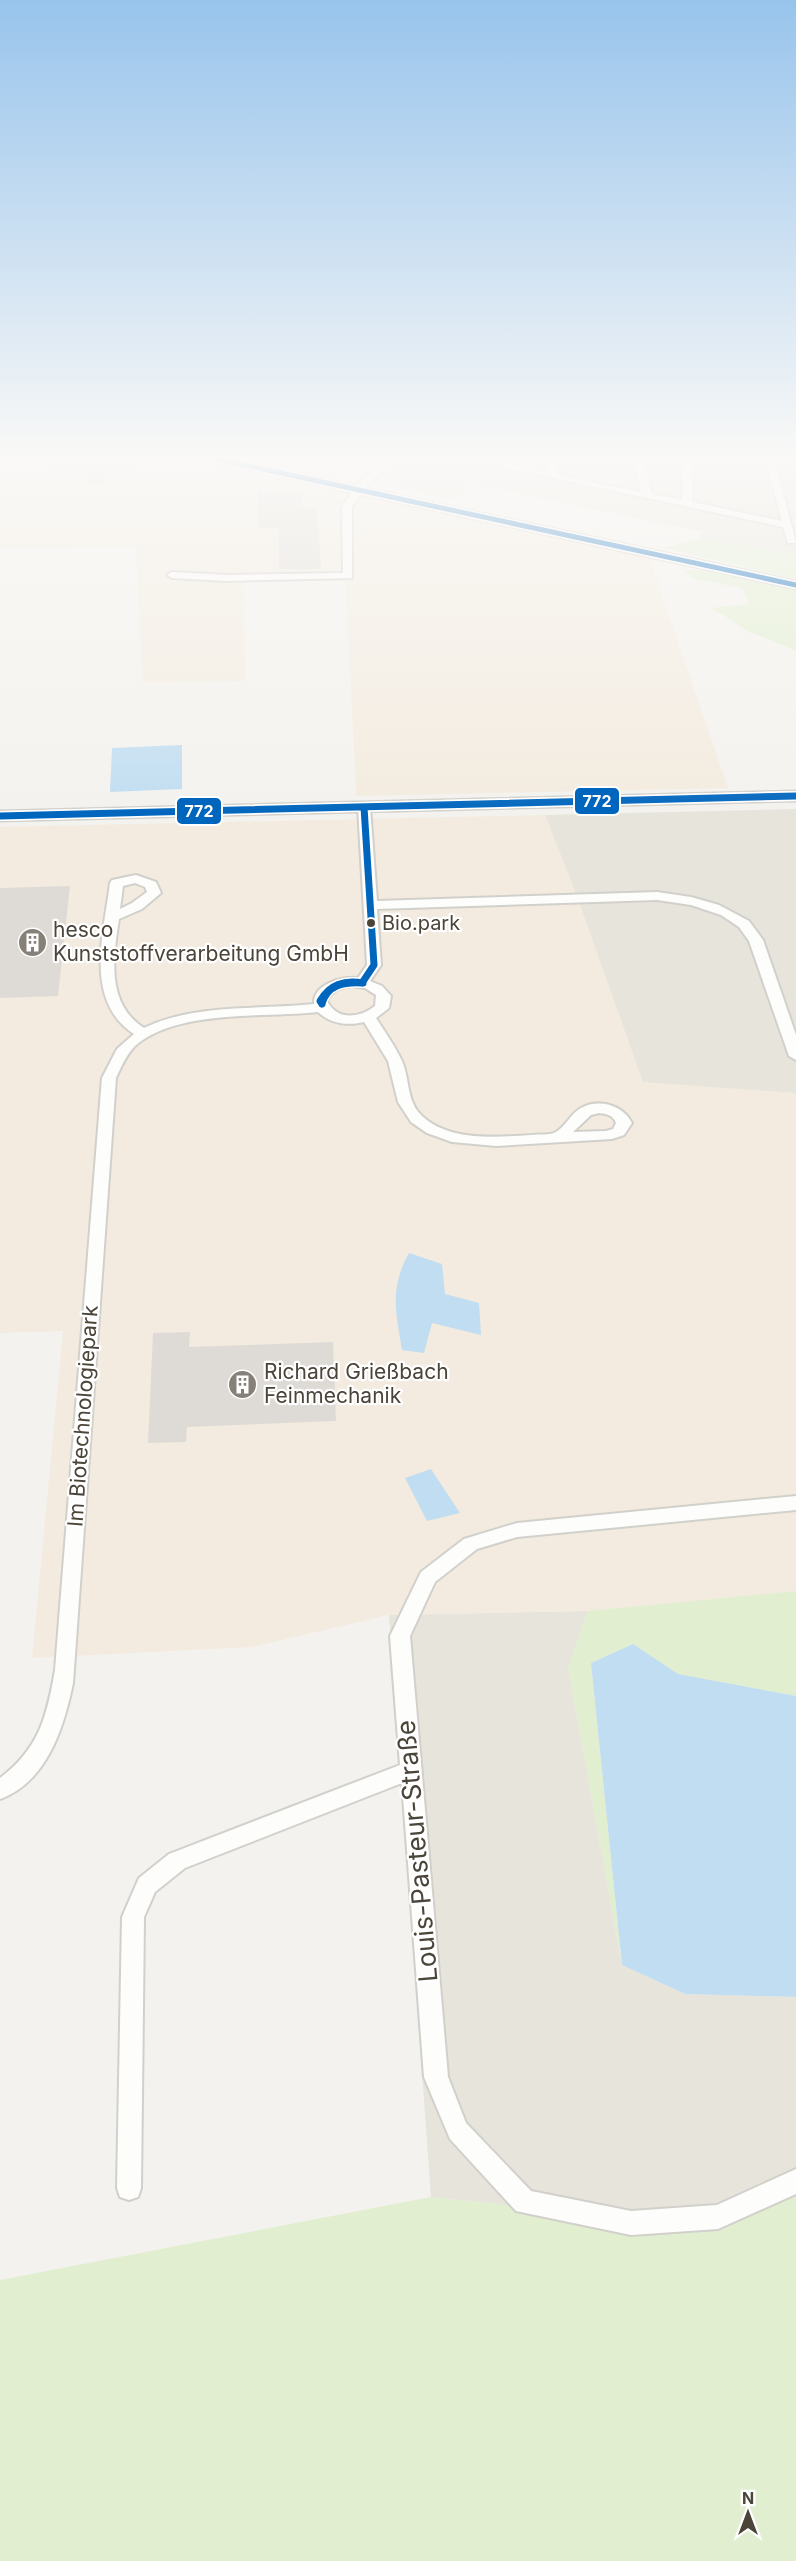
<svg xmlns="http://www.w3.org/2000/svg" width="796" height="2561" font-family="Inter,sans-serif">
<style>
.residential{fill:#e7e4dc}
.commercial{fill:#f3ebdf}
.green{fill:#e1eecf}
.water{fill:#c0ddf1}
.building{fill:#dedbd6}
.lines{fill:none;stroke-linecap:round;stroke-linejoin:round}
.minor-casing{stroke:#d2d0cb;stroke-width:4}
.tertiary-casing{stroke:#d2d0cb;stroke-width:3}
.minor{fill:#fdfdfc;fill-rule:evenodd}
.tertiary{fill:#fdfdfc;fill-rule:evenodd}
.bus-1-far1-casing{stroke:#fff;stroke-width:8}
.bus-1-casing{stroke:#fff;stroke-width:10}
.bus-1-far1{stroke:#0065bd;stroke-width:5}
.bus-1{stroke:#0065bd;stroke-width:7}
.bus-dot{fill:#4b4439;stroke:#fff;stroke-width:2}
.labels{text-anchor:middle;stroke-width:4.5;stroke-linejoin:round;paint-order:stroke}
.bus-label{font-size:20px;fill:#4b4439;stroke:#fff;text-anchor:start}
.poi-label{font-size:21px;fill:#4b4439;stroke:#fff;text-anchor:start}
.street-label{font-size:21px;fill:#4b4439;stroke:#fff}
.near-street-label{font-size:26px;fill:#4b4439;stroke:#fff}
.line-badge{stroke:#fff;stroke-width:2}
.badge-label{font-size:16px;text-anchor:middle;font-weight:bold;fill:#fff}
</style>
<rect width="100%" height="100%" fill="#f4f2ee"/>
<path class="residential" d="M399 458H796V554L699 538 704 532 511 492 471 486 452 500 379 484Z
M796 809V1093L643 1083 545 815Z
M588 1611 568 1668 622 1965 685 1994 796 1997V2195L709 2227 431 2197 389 1615Z"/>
<path class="commercial" d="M0 458H197L649 557 728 788 356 796 346 581H243L245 681 143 682 136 547 0 548Z
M545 815 574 888 643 1082 796 1093V1591L588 1611 389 1615 252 1647 32 1658 63 1331 0 1333V827Z"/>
<path class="green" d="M699 538 796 554V579L662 548Z
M684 570H700L796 590V651L748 631 712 608 748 604 743 588 693 579Z
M796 1591V1696L678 1674 633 1644 591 1663 622 1965 568 1668 588 1611Z
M796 2195V2561H0V2280L431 2197 709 2227Z"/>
<path class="water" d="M182 745V789L110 792 112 748Z
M409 1253 442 1264 445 1294 479 1303 481 1335 432 1323 424 1353 402 1350C396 1312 389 1289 409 1253Z
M431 1469 460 1513 427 1521 405 1478Z
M633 1644 678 1674 796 1696V1997L685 1994 622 1965 591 1663Z"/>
<path class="building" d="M52 458H104L140 469 139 473H110L109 484H82L83 477 49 478Z
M258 489 270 493H302V507H317L321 569H279V528H258Z
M70 886 58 996 0 998V888Z
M190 1332 189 1347 333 1342 336 1421 187 1427 186 1442 148 1443 153 1333Z"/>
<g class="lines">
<defs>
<path id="minor" d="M389 458H399L364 488 352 507V578L227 581 172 578 167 575 172 572 227 575 343 573 342 507 357 484Z
M460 458H480L549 473 546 458H556L558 475 641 492 634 458H644L652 494 682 500 683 458H693L692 502 782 521 766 462 759 458H774L796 543H788L783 527Z
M364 803 370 807 377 901 657 892 691 897 719 905 749 921 763 940 796 1035V1060L789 1056 749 941 739 927 721 915 691 905 657 900 377 909 381 965 370 981 382 986 391 996 389 1008 376 1018C385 1032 395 1046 402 1061 410 1079 406 1101 422 1116 450 1142 497 1137 532 1135 538 1134 549 1135 554 1133 565 1128 571 1113 581 1108 599 1098 623 1105 632 1123L624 1135 612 1139 496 1146 452 1142 427 1133 411 1122 398 1102 388 1061 364 1022C347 1026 331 1024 318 1012 265 1018 177 1009 135 1046 126 1055 121 1067 116 1078L73 1683C64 1727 47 1782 0 1799V1778C39 1749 47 1716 55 1670L102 1078 117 1049 134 1034C83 1001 104 932 110 883L112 880 136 875 156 882 161 893 142 909 119 919C113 957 106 1004 144 1028 196 1003 259 1010 314 1004 313 983 342 977 358 978L367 965 358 807ZM135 883 145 887 147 892 132 903 120 909 123 886ZM352 986 365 988 376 995 375 1006C360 1018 337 1021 327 1001 331 990 341 987 352 986ZM599 1113C607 1114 613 1115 616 1123L613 1129 606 1131 573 1132 591 1115Z
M796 1496V1510L517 1537 477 1549 435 1582 410 1636 448 2077 466 2123 531 2191 631 2211 717 2205 796 2169V2194L718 2229 631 2235 516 2211 450 2139 424 2077 402 1783 185 1868 155 1892 144 1917 141 2188 138 2197 129 2200 120 2197 117 2188 122 1917 139 1878 169 1854 400 1765 390 1636 421 1572 464 1539 517 1523Z"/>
<path id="tertiary" d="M204 458H229L796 581V589L210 462Z
M796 791V801L0 821V811Z"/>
</defs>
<use href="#minor" class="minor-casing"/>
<use href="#tertiary" class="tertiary-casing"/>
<use href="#minor" class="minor"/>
<use href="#tertiary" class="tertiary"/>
<defs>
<path id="bus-1-far1" d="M212 458 796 585"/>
<path id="bus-1" d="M0 816 796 796
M362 983 374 965 364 807
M322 1004 320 1001C330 984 344 980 363 983
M322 1004C327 984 345 982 363 983"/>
</defs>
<use href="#bus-1-far1" class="bus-1-far1-casing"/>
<use href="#bus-1" class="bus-1-casing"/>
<use href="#bus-1-far1" class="bus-1-far1"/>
<use href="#bus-1" class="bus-1"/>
</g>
<linearGradient id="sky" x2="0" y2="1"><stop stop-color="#98c4ec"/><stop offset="0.56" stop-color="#faf9f7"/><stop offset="1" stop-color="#faf9f7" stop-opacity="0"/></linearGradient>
<rect width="796" height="817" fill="url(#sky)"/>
<defs>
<symbol id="building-disc" viewBox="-11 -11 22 22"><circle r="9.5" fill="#868178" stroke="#fff"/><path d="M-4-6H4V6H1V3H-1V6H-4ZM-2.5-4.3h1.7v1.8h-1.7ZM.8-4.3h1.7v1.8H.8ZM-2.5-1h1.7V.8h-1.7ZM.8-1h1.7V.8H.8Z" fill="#fff"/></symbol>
</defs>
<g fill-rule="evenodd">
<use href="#building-disc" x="16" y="926" width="33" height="33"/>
<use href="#building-disc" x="226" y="1368" width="33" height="33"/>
</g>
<circle class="bus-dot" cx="371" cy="923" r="5"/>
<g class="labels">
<g class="bus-label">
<text x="382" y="930">Bio.park</text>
</g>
<g class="poi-label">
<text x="53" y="937">hesco<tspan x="53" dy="24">Kunststoffverarbeitung GmbH</tspan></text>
<text x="264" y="1379">Richard Grießbach<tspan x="264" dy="24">Feinmechanik</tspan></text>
</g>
<g class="street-label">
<text transform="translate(83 1416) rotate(-86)" y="7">Im Biotechnologiepark</text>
</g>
<g class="near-street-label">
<text transform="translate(417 1851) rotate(-95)" y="9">Louis-Pasteur-Straße</text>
</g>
</g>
<g class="line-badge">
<rect x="574" y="787" width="46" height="28" rx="6" fill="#0065bd"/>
<rect x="176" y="797" width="46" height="28" rx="6" fill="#0065bd"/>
</g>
<g class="badge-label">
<text x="597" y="807">772</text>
<text x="199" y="817">772</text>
</g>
<g transform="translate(748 2513)" stroke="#ffffff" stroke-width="4.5" paint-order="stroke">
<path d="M0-4.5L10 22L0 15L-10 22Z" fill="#4b4439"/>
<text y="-9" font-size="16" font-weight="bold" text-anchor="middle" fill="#4b4439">N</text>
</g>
</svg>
